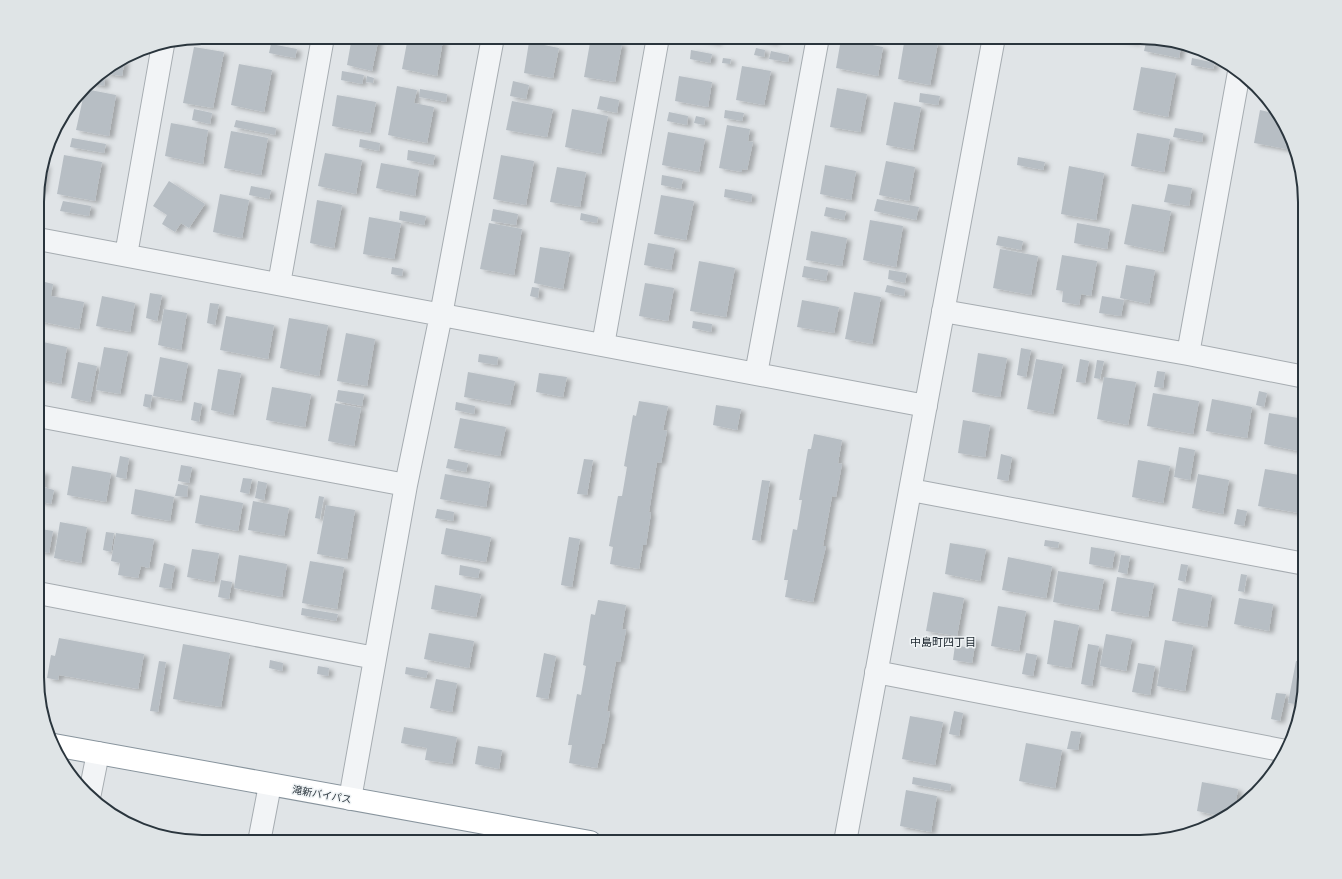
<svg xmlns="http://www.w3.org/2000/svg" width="1342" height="879" font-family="Helvetica,'Noto Sans JP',sans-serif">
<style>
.building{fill:#b7bec4;filter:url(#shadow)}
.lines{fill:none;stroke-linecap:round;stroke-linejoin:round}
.street-casing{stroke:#a6acb1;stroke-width:24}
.highway-casing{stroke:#88949d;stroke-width:24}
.street{stroke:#f2f4f6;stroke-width:22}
.highway{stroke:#fff;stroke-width:22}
.labels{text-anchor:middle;stroke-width:3;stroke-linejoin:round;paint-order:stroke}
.street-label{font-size:10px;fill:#2a353d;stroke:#eff3f5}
.neighbourhood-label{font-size:11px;fill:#1c262e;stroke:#eff3f5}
.rim{fill:none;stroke:#2a353d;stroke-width:2}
</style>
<defs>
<filter id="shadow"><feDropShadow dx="4.5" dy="2.5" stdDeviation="2" flood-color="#0004"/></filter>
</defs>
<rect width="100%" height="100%" fill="#e0e4e7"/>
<path class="building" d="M352 37H379L372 71 347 65Z
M408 37H424L443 40 437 76 402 69Z
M591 37 622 44 615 82 584 77Z
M691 37H718L717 43Z
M749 37H775L774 43Z
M905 37 938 43 930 85 898 79Z
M1106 37H1137L1136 43Z
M1147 38 1193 46 1194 49 1181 47 1179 58 1144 51Z
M841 39 883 47 878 76 836 68Z
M529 42 559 48 553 78 524 73Z
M271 44 297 49 295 58 269 53Z
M194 47 224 52 213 108 183 103Z
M756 48 765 50 764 57 754 55Z
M691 50 712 54 710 63 690 59Z
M771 51 789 55 788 62 769 59Z
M723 58 731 59 730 64 722 63Z
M1192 58 1215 63 1213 69 1191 65Z
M125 59 122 76 102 73 110 68Z
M239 64 272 70 264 112 231 105Z
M742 66 771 71 764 105 736 100Z
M1141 67 1176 73 1168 117 1133 110Z
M342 71 364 75 362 84 341 80Z
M97 76 105 77 104 86 89 83Z
M367 76 374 78 373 83 366 82Z
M679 76 712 82 708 107 675 101Z
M513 81 529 85 526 99 510 96Z
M397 86 417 90 414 103 434 107 427 143 388 135Z
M837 88 867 94 860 132 830 127Z
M85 89 116 95 109 136 76 130Z
M420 89 447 94 446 102 419 97Z
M920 93 940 96 938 105 919 102Z
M337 95 376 102 370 133 332 126Z
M600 96 619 100 617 113 597 109Z
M512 101 553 109 547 137 506 130Z
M894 102 921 107 913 150 886 145Z
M194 109 212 113 210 124 192 120Z
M572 109 608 116 601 154 565 147Z
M725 110 744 113 742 121 724 118Z
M1260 110 1277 114 1283 120 1292 150 1254 143Z
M669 112 688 116 687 125 667 121Z
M696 116 705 118 704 125 694 123Z
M236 120 276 128 275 135 234 127Z
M171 123 208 130 203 164 165 156Z
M727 125 750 129 748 141 753 142 747 170 742 169V172L719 168Z
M1175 128 1203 133 1202 142 1173 137Z
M231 131 268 138 261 175 224 168Z
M668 132 705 139 699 172 662 165Z
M1137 133 1170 139 1164 172 1131 166Z
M72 138 106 144 104 153 70 147Z
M360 139 380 143 379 151 359 147Z
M408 150 435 155 433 165 407 160Z
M325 153 362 160 356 194 318 186Z
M64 155 102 162 95 201 57 194Z
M501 155 534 161 526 205 493 199Z
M1018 157 1045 162 1043 170 1017 165Z
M886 161 915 167 909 201 879 195Z
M381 163 419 170 415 196 376 188Z
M43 164 46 165 42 191H38V181Z
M825 165 856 171 851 200 820 194Z
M1069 166 1104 173 1096 220 1061 214Z
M557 167 586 172 580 207 550 202Z
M662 175 683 179 681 189 661 185Z
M169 181 205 204 189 228 181 223 175 232 162 224 167 215 153 206Z
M1168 184 1192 188 1189 206 1164 202Z
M251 186 271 190 269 199 249 195Z
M725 189 752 194 751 202 724 197Z
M220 194 249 200 242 238 213 232Z
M661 195 694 201 686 240 654 234Z
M877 199 919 207 916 220 874 211Z
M317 200 342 205 334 248 310 243Z
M63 201 91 206 89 216 60 211Z
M1132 204 1171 211 1163 252 1124 244Z
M826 207 846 211 844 220 824 216Z
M493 209 518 214 516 225 491 221Z
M400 211 426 216 424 225 399 220Z
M581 213 598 217 597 223 580 220Z
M369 217 401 223 394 259 363 254Z
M870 220 903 226 896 267 863 260Z
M489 223 522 229 514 275 480 269Z
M1077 223 1110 229 1107 249 1074 243Z
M811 231 847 238 842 266 806 260Z
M998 236 1023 241 1021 250 996 245Z
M648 243 675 248 671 270 644 265Z
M540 247 570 252 563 289 534 283Z
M1000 249 1038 256 1031 295 993 288Z
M1062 255 1097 261 1091 296 1081 294 1079 305 1062 302 1063 291 1056 290Z
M699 261 735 268 726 317 690 311Z
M1126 265 1155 270 1149 304 1120 298Z
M804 266 828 270 826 281 802 277Z
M392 267 403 269 402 276 391 274Z
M889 270 907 273 905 283 888 279Z
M45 282 53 284 51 296 84 302 79 329 38 321Z
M645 283 674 288 668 321 639 316Z
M887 285 905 289 904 296 885 292Z
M532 287 539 288 538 298 530 296Z
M854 292 881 297 872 344 845 339Z
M150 293 162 295 157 321 146 318Z
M102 296 135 303 130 332 96 326Z
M1102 296 1124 300 1121 316 1099 313Z
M802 300 839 307 834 333 797 327Z
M210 303 219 304 215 325 207 323Z
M164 309 187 313 181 350 158 345Z
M226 316 274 325 268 359 220 350Z
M289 318 328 325 319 376 280 368Z
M693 321 712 324 711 332 692 328Z
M346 333 375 339 367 386 337 381Z
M38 341 67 347 61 384 38 379Z
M104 347 128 351 120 394 96 390Z
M1021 348 1031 350 1026 377 1017 375Z
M978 353 1007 358 1000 397 972 392Z
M479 354 498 357 497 365 478 362Z
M160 357 188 363 181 401 153 396Z
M1036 359 1063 364 1053 414 1027 409Z
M1080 359 1089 361 1085 383 1076 382Z
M1097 360 1104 361 1100 379 1094 378Z
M78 362 97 366 90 402 71 398Z
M218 369 241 373 233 415 211 410Z
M1157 371 1165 372 1163 388 1154 387Z
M468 372 515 381 510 405 464 397Z
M539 373 567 377 563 397 536 392Z
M1104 377 1136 382 1128 425 1097 419Z
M272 387 311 394 305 427 266 420Z
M338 390 364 394 362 406 336 401Z
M1259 391 1267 393 1264 407 1256 405Z
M1153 393 1199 401 1193 434 1147 426Z
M145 394 152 395 150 408 143 406Z
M1212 399 1252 407 1247 438 1206 431Z
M639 401 668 406 663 430 667 431 661 463 657 462 649 512 651 513 646 545H643L639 569 610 564 613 547 609 546 618 496H622L627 467 624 466 633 415 636 416Z
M194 402 202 404 199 422 191 420Z
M456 402 475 406 474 414 455 410Z
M335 403 361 408 354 446 328 441Z
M716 405 741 409 737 430 713 425Z
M1269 413 1304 419 1298 451 1264 444Z
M460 418 506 427 500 456 454 448Z
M963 420 990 425 985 457 958 453Z
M814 434 842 440 838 463 842 464 836 497 832 496 823 546H826L813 602 785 597 788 580H784L793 529 797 530 802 500H799L808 449H811Z
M1179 447 1195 450 1190 480 1174 477Z
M1001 454 1012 457 1008 481 997 479Z
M120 456 129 458 126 479 116 477Z
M448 459 468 463 466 472 446 468Z
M584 459 593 460 587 495 577 494Z
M1138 460 1170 466 1163 503 1132 497Z
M181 465 192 467 189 483 178 481Z
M72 466 111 473 106 502 67 495Z
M1265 469 1305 476V514L1258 506Z
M38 471 45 472 43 487 54 490 51 504 38 501Z
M445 474 490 482 486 507 440 499Z
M1198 474 1229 480 1223 514 1192 508Z
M243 478 252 479 249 494 240 492Z
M762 480 770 481 760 541 752 540Z
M258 481 267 483 264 500 255 498Z
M178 484 188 486 187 497 175 496Z
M135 489 174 497 170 521 131 514Z
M200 495 243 503 238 531 195 523Z
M319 496 324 497 320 519 315 518Z
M253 501 289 508 284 536 248 530Z
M326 505 355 510 347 559 317 554Z
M437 509 454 512 453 521 435 518Z
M1237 509 1247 511 1244 526 1234 524Z
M60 522 87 527 81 563 54 558Z
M446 528 491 537 486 562 441 554Z
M41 529 53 531 49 553 38 551Z
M106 532 114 533 111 552 103 550Z
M116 533 154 539 149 568 141 566 138 578 118 575 120 563 111 561Z
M569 537 580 539 572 587 561 585Z
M1045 540 1059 542 1058 548 1044 546Z
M950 543 986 549 980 581 945 574Z
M1091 547 1115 551 1112 568 1089 564Z
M192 549 219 553 214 582 187 577Z
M239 555 287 564 282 597 234 588Z
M1121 555 1130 556 1127 574 1118 572Z
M1008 557 1052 566 1046 598 1002 590Z
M310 561 344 567 337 609 302 603Z
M164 563 175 566 171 589 159 587Z
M1181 564 1188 565 1185 582 1178 580Z
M460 565 480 569 478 578 459 575Z
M1058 571 1104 579 1098 610 1053 602Z
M1241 574 1247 575 1244 592 1238 591Z
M1117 577 1154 583 1148 617 1111 611Z
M221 580 232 582 229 599 218 597Z
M435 585 481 594 476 617 431 609Z
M1178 588 1212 595 1207 627 1172 621Z
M933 592 964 598 957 636 926 631Z
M1239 598 1273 604 1269 631 1234 624Z
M598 600 626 605 622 629 626 630 620 662 616 661 607 711 610 712 604 744H602L597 768 569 763 572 745H568L577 694 581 695 586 666 583 665 591 614 595 615Z
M998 606 1026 611 1019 651 991 646Z
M302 608 338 614 336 621 301 615Z
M1054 620 1079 625 1071 668 1047 664Z
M429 633 474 641 469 668 424 659Z
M1106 634 1132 639 1126 671 1100 666Z
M967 637 976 639 972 663 953 660 955 645 965 647Z
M59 638 144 654 138 689 59 675 58 680 47 678 51 655 55 656Z
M1165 640 1193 645 1185 691 1157 686Z
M183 644 230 653 221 707 173 699Z
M1088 644 1099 646 1092 686 1081 684Z
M544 653 556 656 548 699 536 697Z
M1026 653 1037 655 1033 676 1022 674Z
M270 660 283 663 282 671 269 668Z
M159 661 166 662 158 712 150 711Z
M1296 661 1305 662V687L1301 705 1288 703Z
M1138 663 1155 666 1150 695 1132 692Z
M318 666 329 668 328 676 317 674Z
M406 667 428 671 426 678 405 674Z
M436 679 457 683 452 712 430 708Z
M1276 693 1286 694 1280 721 1271 719Z
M954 711 963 713 959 736 949 734Z
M910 716 943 722 935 765 902 759Z
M404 727 457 737 452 764 425 760 427 748 401 743Z
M1071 731 1081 732 1078 750 1067 749Z
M1026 743 1062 750 1055 788 1019 781Z
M478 746 502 750 499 769 475 764Z
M913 777 951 784 950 791 912 784Z
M1202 782 1238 789 1235 808 1226 817 1197 811Z
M906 790 937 796 931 832 900 826Z
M160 832 192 838 191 840 160 835Z"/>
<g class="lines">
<defs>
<path id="street" d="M38 239 926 406
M126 255 163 45
M279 284 323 37
M943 311 1188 354 1305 377
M603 345 658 37
M1188 354 1239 72
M756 374 818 37
M38 416 406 485
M911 490 1305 564
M38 593 375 658
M876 672 1286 751
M90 793 98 753
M350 799 406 485 441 315 493 37
M259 842 270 785
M845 842 994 37"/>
<path id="highway" d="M54 745 590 842"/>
</defs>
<use href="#street" class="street-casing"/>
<use href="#highway" class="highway-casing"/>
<use href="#street" class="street"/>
<use href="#highway" class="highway"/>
</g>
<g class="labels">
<g class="street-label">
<text transform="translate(322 794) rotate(10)" y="4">滝新バイパス</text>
</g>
<g class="neighbourhood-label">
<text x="943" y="646">中島町四丁目</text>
</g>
</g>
<path d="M0 0H1342V879H0ZM202 44H1140A158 158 0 0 1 1298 202V677A158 158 0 0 1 1140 835H202A158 158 0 0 1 44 677V202A158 158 0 0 1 202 44Z" fill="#dfe4e6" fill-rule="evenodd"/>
<path class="rim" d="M202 44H1140A158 158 0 0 1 1298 202V677A158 158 0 0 1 1140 835H202A158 158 0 0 1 44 677V202A158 158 0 0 1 202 44Z"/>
</svg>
